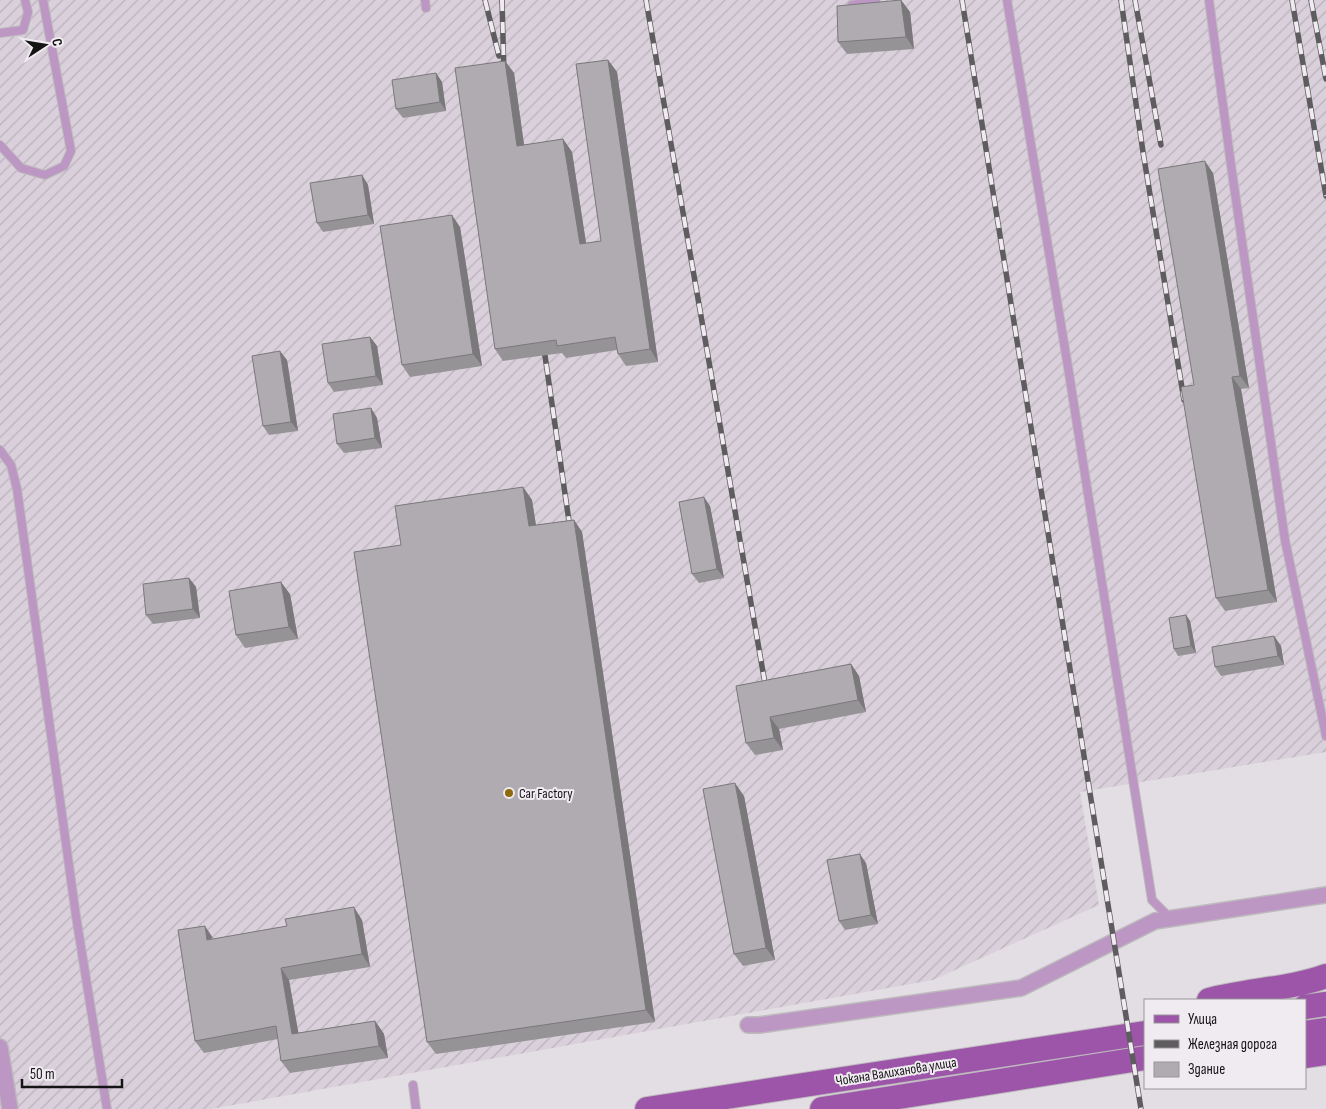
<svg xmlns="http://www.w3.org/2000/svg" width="1326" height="1109" font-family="'Sofia Sans Condensed',sans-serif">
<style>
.industrial{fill:url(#industrial-furrows)}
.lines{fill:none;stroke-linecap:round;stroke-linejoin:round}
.lane-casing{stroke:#bebabe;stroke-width:10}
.street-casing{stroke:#bebabe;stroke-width:18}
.primary-casing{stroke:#bebabe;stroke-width:26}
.lane{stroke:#bd97c3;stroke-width:8}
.street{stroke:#bd97c3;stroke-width:15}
.primary{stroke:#9c55a8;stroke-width:24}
.rail-casing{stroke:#5f5c5f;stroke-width:5.5}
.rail{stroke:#f0ebf1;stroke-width:4;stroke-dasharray:11;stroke-linecap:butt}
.wall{fill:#969397}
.shaded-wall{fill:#7a787b}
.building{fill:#afabb0;stroke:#7a787b}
.poi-dot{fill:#8d690c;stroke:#f0ebf1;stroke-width:2}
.labels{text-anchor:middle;stroke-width:4;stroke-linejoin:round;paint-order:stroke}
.poi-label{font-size:14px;fill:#151415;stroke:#f0ebf1;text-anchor:start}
.street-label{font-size:14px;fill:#151415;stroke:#f0ebf1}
</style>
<defs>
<pattern id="industrial-furrows" width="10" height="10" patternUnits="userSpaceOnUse" patternTransform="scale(1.25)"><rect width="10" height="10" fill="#dad0db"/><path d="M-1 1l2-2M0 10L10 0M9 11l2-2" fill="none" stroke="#bab2bb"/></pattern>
</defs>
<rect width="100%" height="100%" fill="#e3dee3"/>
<path class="industrial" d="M0 0H1326V752L1080 792 1099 905 933 980 211 1109H0Z"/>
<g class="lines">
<defs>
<path id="lane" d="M425 0 426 8
M1007 0 1068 367 1152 900 1170 918
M1209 0 1231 165 1285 540 1326 736
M852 5 876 0
M0 33 23 30 28 12 25 0
M0 145 21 168 45 175 64 166 71 151 43 0
M0 450 11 465 17 489 76 916 107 1109
M413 1085 416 1109"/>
<path id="street" d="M748 1025H759L1021 988 1155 921 1326 895
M0 1047 10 1109"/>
<path id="primary" d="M1209 1000C1246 990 1291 989 1326 976
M1305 1007 1326 1004
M1305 1033 1326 1030
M1305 1056 1326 1053
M647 1109 1145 1033
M822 1109 1145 1058"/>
</defs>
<use href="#lane" class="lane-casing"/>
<use href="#street" class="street-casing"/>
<use href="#primary" class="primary-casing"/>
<use href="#lane" class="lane"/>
<use href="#street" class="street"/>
<use href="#primary" class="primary"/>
<defs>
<path id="rail" d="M485 0 499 56
M502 0 504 75
M646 0 767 695
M962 0 1141 1109
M1121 0 1143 152 1184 400
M1135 0 1161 145
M1292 0 1326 196
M1311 0 1326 79
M543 342 571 535"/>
</defs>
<use href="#rail" class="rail-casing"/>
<use href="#rail" class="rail"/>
</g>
<path class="wall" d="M901 0 910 12 914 49 847 54 838 42Z
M608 60 617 72 658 362 626 366 618 354 617 350 566 358 562 353 503 361 495 349 505 61 514 73 524 145 563 139 572 152 586 243 601 241Z
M436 73 442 82 446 111 403 118 396 109Z
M1213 173 1249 388 1241 389 1277 602 1225 611 1216 598 1194 385Z
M362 175 368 185 374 224 323 232 317 223Z
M460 227 482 366 410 377 402 365Z
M370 337 377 346 383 385 334 392 328 383Z
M287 360 298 431 269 435 263 426Z
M371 408 377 418 382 448 344 453 337 444Z
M523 487 532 500 536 525 574 520 582 532 655 1022 436 1054 427 1042 401 545Z
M710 506 724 578 699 583 692 574Z
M189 578 196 587 200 618 153 624 146 615Z
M290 594 298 639 245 648 236 635Z
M1186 615 1190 621 1196 653 1178 656 1174 649Z
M1274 636 1281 646 1284 665 1221 676 1215 667Z
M851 664 859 676 866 712 779 729 783 750 755 755 746 743 736 686Z
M744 796 775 960 743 966 734 954Z
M866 863 878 924 845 930 839 921Z
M362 920 370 967 289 980 298 1033 375 1021 384 1034 388 1058 290 1073 281 1061 278 1039 204 1053 195 1041 214 939Z"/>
<path class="shaded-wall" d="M901 0 910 12 914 49 906 37Z
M608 60 617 72 658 362 650 349Z
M505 61 514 73 526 159 517 146Z
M436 73 442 82 446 111 440 102Z
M563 139 572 152 588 256 580 244Z
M1205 161 1213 173 1249 388 1240 376Z
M362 175 368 185 374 224 368 215Z
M452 215 460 227 482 366 473 354Z
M370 337 377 346 383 385 376 376Z
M280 351 287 360 298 431 291 422Z
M1232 377 1241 389 1277 602 1268 590Z
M371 408 377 418 382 448 375 438Z
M523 487 532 500 538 539 529 526Z
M704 497 710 506 724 578 717 569Z
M574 520 582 532 655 1022 646 1010Z
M189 578 196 587 200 618 193 609Z
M281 582 290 594 298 639 289 627Z
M1186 615 1190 621 1196 653 1191 646Z
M1274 636 1281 646 1284 665 1278 656Z
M851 664 859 676 866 712 858 700Z
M770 717 779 729 783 750 774 738Z
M735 783 744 796 775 960 766 948Z
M860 854 866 863 878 924 871 915Z
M354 907 362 920 370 967 362 954Z
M205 926 213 938 207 940Z
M281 968 289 980 301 1047 292 1034Z
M375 1021 384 1034 388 1058 379 1046Z"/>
<path class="building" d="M901 0 906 37 838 42 837 6Z
M608 60 650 349 618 354 615 337 557 346 556 340 495 349 455 68 505 61 517 146 563 139 580 244 601 241 576 64Z
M436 73 440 102 396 109 392 80Z
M1205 161 1240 376 1232 377 1268 590 1216 598 1181 387 1194 385 1158 169Z
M362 175 368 215 317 223 310 183Z
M452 215 473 354 402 365 380 226Z
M370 337 376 376 328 383 322 344Z
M280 351 291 422 263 426 252 356Z
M371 408 375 438 337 444 333 414Z
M523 487 529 526 574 520 646 1010 427 1042 354 552 401 545 395 506Z
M704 497 717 569 692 574 679 502Z
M189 578 193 609 146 615 143 584Z
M281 582 289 627 236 635 229 591Z
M1186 615 1191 646 1174 649 1169 618Z
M1274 636 1278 656 1215 667 1212 647Z
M851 664 858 700 770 717 774 738 746 743 736 686Z
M735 783 766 948 734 954 703 789Z
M860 854 871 915 839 921 827 860Z
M354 907 362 954 281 968 292 1034 375 1021 379 1046 281 1061 276 1026 195 1041 178 930 205 926 207 940 287 926 285 919Z"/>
<circle class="poi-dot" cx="509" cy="793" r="5"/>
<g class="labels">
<g class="poi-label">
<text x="519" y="798">Car Factory</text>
</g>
<g class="street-label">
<text transform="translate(896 1071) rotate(-9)" y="5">Чокана Валиханова улица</text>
</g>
</g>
<rect x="1144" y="999" width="162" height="90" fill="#f0ebf1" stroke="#989599"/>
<rect x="1154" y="1015" width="25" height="8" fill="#9c55a8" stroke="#989599"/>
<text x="1188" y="1024" font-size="15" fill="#151415">Улица</text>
<rect x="1154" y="1040" width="25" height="8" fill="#5f5c5f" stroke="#989599"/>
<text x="1188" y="1049" font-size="15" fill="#151415">Железная дорога</text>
<rect x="1154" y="1062" width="25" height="15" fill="#afabb0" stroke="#989599"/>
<text x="1188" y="1074" font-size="15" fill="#151415">Здание</text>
<g transform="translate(45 45) rotate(78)" stroke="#f0ebf1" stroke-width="4" paint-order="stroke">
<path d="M0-4L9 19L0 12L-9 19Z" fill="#151415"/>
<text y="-8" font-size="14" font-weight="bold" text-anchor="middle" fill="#151415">С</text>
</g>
<path d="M22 1079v8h100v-8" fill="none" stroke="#151415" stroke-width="2.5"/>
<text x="30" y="1079" font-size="15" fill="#151415" stroke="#f0ebf1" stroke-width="4" paint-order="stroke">50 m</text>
</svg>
